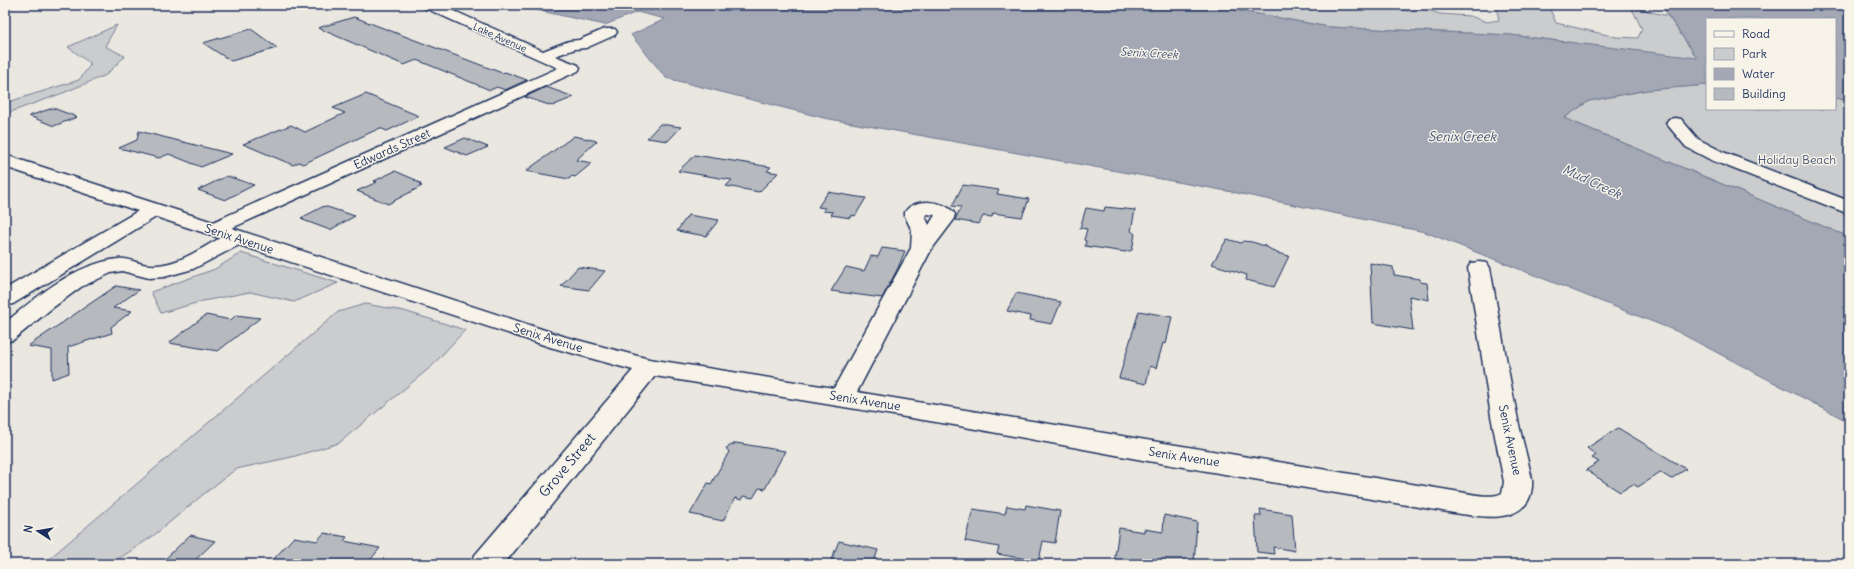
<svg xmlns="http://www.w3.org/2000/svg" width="1854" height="569" font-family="Delius,sans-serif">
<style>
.green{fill:#cbcccd;stroke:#737e96}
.water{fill:#a3a8b4;stroke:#6d7892}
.building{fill:#b6babf;stroke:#1b2f5e}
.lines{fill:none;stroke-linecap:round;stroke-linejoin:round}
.minor-casing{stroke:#1b2f5e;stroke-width:3}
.minor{fill:#f7f3e8;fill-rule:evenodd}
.labels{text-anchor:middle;stroke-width:3;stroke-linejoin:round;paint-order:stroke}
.far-street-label{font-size:10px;fill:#1b2f5e;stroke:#f7f3e8}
.far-water-label{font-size:11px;font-style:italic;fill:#445378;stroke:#f7f3e8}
.street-label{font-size:12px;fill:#1b2f5e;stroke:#f7f3e8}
.park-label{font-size:12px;fill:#47567a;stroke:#f7f3e8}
.water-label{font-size:13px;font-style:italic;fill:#445378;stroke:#f7f3e8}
.near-street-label{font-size:14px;fill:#1b2f5e;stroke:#f7f3e8}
</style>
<rect width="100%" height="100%" fill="#eae7e0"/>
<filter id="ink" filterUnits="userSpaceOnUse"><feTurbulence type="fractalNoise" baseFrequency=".025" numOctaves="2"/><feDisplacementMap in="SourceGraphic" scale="8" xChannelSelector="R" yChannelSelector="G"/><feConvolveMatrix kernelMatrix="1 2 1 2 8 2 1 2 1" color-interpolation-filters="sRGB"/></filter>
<g filter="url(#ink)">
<path class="green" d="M1220 5H1385L1377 7 1408 11 1425 9 1440 14 1470 16 1487 22 1499 20 1496 5H1545L1549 7 1556 23 1616 37 1638 38 1642 29 1631 7 1668 16 1698 59 1511 35 1329 27 1218 7Z
M117 25 105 46 125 56 106 75 63 93 5 114V103L79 80 91 64 68 47Z
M1707 85V109H1835V98L1849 101V237L1564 118 1589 101 1647 90Z
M241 253 338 283 294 302 250 292 203 301 161 313 151 292 215 269Z
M365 304 404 311 465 330 432 366 339 443 292 457 236 469 205 493 153 536 111 564H43L338 312Z"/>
<path class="water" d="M513 5H1085L1106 7 1134 5H1208L1329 27 1511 35 1697 58 1661 5H1849V101L1835 98V19H1707V85L1647 90 1589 101 1564 118 1849 237V422L1676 331 1425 232 1227 191 824 118 666 78 631 35 665 19 637 12 605 25Z"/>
<path class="building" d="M354 17 502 73 505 72 527 80 505 90 497 87 490 90 417 60 404 65 318 28Z
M251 29 277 48 231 61 203 43Z
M546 87 574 97 552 106 525 97Z
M366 94 419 116 387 131 380 128 303 164 299 162 293 165 243 144 291 125 305 132 345 113 333 108Z
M53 108 77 117 54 126 29 116Z
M660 124 681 127 668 141 647 138Z
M139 131 232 154 201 167 169 154 159 158 119 148 137 140Z
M574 136 597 141 576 160 592 163 575 177 572 176 569 179 526 171Z
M465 138 488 147 467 156 445 147Z
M695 155 771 167 767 171 778 173 759 192 726 186 732 180 678 171Z
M395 171 416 180H414L421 184 419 185 422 186 388 204 357 191 377 182 374 181Z
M227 176 254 185 225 200 198 190Z
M963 185 999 190 997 194 1029 199 1022 217 993 213 992 217 983 216 979 224 955 220 961 207 952 206Z
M828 192 858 197 866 198 855 216 852 215 851 218 831 215 833 212 823 211 825 208 818 207Z
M324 206 355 216 330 230 303 220 304 219 301 218Z
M1105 207 1135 210 1131 231 1135 234 1132 250 1125 252 1085 246 1086 241 1084 240 1087 229 1080 228 1086 208 1104 211Z
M688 215 719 220 706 236 677 231Z
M1227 239 1241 243 1243 241 1252 242 1265 246 1277 253 1289 256 1274 287 1246 280 1247 275 1212 264Z
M882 248 905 251 898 268 882 298 831 291 846 267 864 271 871 256 878 257Z
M1370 263 1393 267 1394 275 1420 279V282L1427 283 1429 300 1409 296 1413 330 1373 323Z
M578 267 605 271 589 290 561 286Z
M116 286 139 290 113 308 132 311 111 327 112 333 68 347 69 373 52 379V350L28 346Z
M1016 293 1061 302 1052 324 1030 320 1031 316 1007 311Z
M1139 311 1172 317 1166 344 1163 343 1156 368 1150 366 1146 384 1119 378Z
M206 315 231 320 236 315 260 318 218 351 169 343Z
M1618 428 1686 469 1671 479 1660 472 1638 487 1633 484 1620 492 1586 470 1599 462 1592 458 1596 455 1587 448Z
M736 443 785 451 765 489 759 488 753 498 743 496 741 500 735 498 723 521 690 514 708 483 711 484 729 452 726 448Z
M1026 505 1060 511 1055 543 1043 541 1039 561 997 554 999 547 965 541 973 509 1005 514 1007 506 1025 509Z
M1260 509 1292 514 1295 551 1273 547 1274 554 1257 552 1255 516H1261Z
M1164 515 1197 522 1194 564H1114L1119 528 1144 532V529L1163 532Z
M324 533 347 537 344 541 380 548 367 564H269L294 537 317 541Z
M190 535 215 541 191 564H160Z
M839 541 878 550 873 564H848L831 560Z"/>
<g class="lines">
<defs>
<path id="minor" d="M423 5H441L543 51 569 41 579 40 605 29H615L617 32 615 35 586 48 575 49 555 56 578 65 580 68 578 71 232 228 566 337 649 359 834 388 911 248 912 231 905 216V212C915 197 945 200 955 214L953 221 931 250 857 392 1460 492C1471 494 1492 499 1502 493L1504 482 1491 416 1468 268 1471 263 1479 262 1487 263 1490 268C1499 317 1507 366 1517 415 1521 437 1528 458 1532 480 1533 488 1530 501 1524 506 1508 522 1480 516 1460 514L1148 461 954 425 655 376 504 564H471L475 555 633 370 550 347 239 245 193 269 164 277 149 278 122 271 111 273 81 287 51 309 13 340 5 342V323C37 296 75 264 118 259 129 257 139 265 150 265 175 267 199 250 220 238L156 217 13 304 5 306V289L138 211 5 167V155L213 222 558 68 425 8ZM927 214 935 215 929 225 925 216Z
M1675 118 1681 119 1698 139 1723 152 1849 201V214L1711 160 1686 147 1666 123 1669 119Z"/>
</defs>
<use href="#minor" class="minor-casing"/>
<use href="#minor" class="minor"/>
</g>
</g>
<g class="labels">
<g class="far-street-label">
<text transform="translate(500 37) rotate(24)" y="4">Lake Avenue</text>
</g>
<g class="far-water-label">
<text transform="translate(1149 53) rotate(3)" y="4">Senix Creek</text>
</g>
<g class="street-label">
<text transform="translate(392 149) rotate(-24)" y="4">Edwards Street</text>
<text transform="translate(239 239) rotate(18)" y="4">Senix Avenue</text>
<text transform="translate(548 338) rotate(17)" y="4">Senix Avenue</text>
<text transform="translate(865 401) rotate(9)" y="4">Senix Avenue</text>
<text transform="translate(1510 440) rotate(78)" y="4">Senix Avenue</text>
<text transform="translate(1184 457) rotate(9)" y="4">Senix Avenue</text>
</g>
<g class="park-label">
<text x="1797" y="164">Holiday Beach</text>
</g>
<g class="water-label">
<text x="1462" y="141">Senix Creek</text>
<text transform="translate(1592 181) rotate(25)" y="5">Mud Creek</text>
</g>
<g class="near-street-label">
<text transform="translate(567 465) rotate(-50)" y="5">Grove Street</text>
</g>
</g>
<rect width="1854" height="569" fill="none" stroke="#f7f3e8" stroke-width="20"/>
<rect x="10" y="10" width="1834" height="549" fill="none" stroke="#1b2f5e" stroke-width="1.5" filter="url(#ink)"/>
<rect x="1706" y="18" width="130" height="92" fill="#f7f3e8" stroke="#9fa5b1"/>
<rect x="1714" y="31" width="20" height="6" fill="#f7f3e8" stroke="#9fa5b1"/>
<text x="1742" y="38" font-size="12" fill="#1b2f5e">Road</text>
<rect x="1714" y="48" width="20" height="12" fill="#cbcccd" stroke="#9fa5b1"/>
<text x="1742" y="58" font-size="12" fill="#1b2f5e">Park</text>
<rect x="1714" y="68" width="20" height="12" fill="#a3a8b4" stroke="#9fa5b1"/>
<text x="1742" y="78" font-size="12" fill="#1b2f5e">Water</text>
<rect x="1714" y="88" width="20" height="12" fill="#b6babf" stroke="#9fa5b1"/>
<text x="1742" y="98" font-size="12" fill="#1b2f5e">Building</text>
<g transform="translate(38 531) rotate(282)" stroke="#f7f3e8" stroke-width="3" paint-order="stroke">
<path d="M0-3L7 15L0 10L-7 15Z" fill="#1b2f5e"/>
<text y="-6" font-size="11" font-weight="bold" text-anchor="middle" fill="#1b2f5e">N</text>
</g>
</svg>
